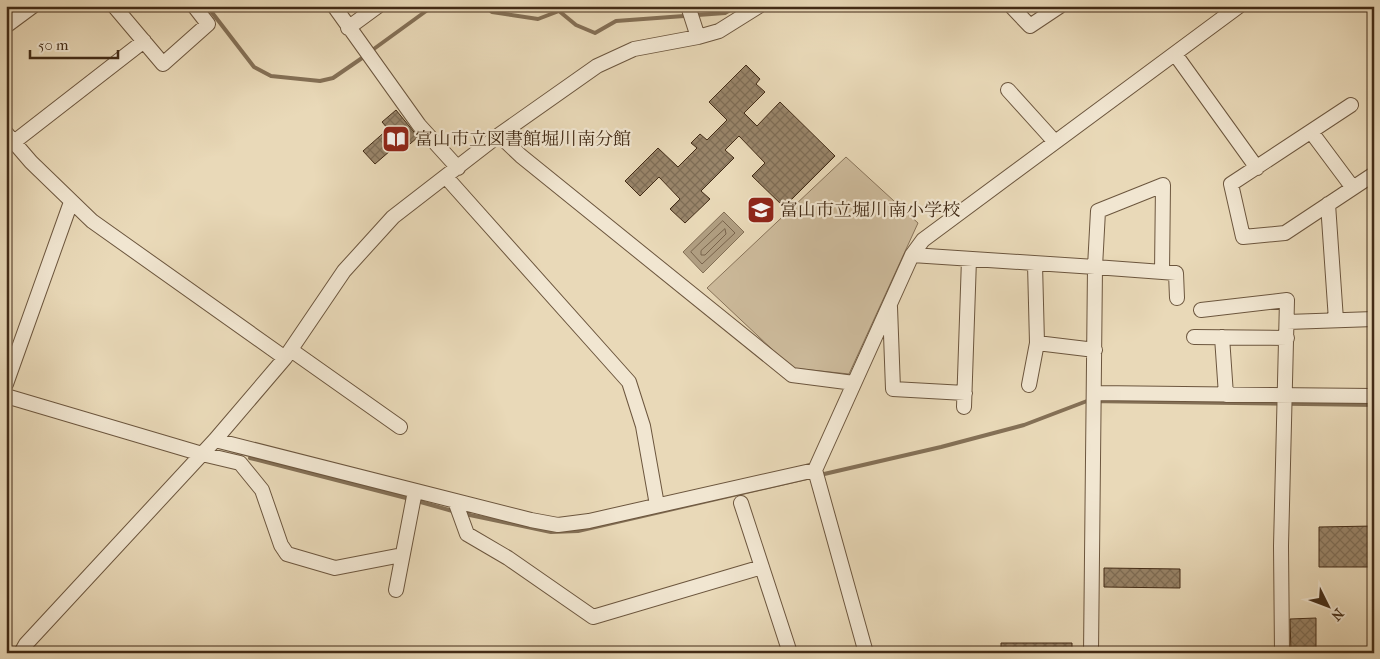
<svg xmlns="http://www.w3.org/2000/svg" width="1380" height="659" font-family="'IM FELL French Canon','Noto Serif JP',serif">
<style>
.green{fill:#cdbb9c;stroke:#887359}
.water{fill:#b09e81;stroke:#847056}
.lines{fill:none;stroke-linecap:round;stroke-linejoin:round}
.shore{stroke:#79644c;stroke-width:1}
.stream{stroke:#847056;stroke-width:4}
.building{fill:url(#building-cross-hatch);stroke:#422b16}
.street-casing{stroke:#6c563e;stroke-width:16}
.street{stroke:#f1e6d1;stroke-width:14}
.labels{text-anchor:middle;stroke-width:4.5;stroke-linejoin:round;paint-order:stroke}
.poi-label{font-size:18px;fill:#422b16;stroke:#f1e6d1;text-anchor:start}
</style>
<defs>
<pattern id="building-cross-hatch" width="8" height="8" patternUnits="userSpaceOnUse" patternTransform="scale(1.25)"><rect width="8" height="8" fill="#99856a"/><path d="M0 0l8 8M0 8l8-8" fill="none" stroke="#7e6d56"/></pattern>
</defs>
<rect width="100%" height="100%" fill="#e9d9b8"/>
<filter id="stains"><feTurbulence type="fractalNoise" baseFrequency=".004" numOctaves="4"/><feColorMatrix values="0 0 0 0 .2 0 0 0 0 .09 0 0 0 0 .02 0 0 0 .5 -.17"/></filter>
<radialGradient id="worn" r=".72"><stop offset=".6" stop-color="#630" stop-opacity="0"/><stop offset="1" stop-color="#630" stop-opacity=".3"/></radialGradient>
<path class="green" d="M846 157 918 223 849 374 792 368 707 288Z"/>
<path class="water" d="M724 212 744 232 703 273 683 252Z"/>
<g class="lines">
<path class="shore" d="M723 221 735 233 702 264 691 252Z
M725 229 726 234 705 255H701V251Z"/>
<path class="stream" d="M207 6 254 67 271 76 320 81 333 78 365 56
M486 6 492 12 538 19 559 11 576 25 595 33 616 21 725 13 737 6
M371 51 433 6
M250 458 410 499
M417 501 456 512
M465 514 551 532 578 531 941 447 1024 425 1087 401 1374 405"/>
</g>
<path class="building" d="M746 65 760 79 756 84 765 92 744 113 757 126 780 102 835 156 784 207 752 176 765 163 739 136 725 150 734 158 701 191 710 199 685 223 670 209 680 199 659 177 640 196 625 181 658 148 678 167 697 148 691 143 700 134 707 140 727 120 709 102Z
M396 110 418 137 403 150 398 144 375 164 363 151 388 129 382 122Z
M1374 526V567H1319V527Z
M1104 568 1180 569V588L1104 587Z
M1316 618V653H1291L1290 619Z
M1001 643H1072V653H1001Z"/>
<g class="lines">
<defs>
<path id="street" d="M114 6 163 64 208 24 194 6
M334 6 419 125 458 168
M688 6 698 37
M1011 6 1030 26 1060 6
M6 26 33 6
M348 28 378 6
M1175 54 1257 168
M1008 90 1055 142
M1351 105 1231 184 1243 237 1285 233 1374 174
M6 133 31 162 92 221 285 358
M1312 133 1353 188
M499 135 521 156 792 375 854 383
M14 142 144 41
M446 177 629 382 643 426 657 505
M1328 204 1336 320
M912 255 1095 267 1091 653
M1162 272 1163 185 1098 211 1095 267 1176 273 1177 298
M890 307 893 389 965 393
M1201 310 1287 300 1281 546 1282 653
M1287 322 1374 319
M1194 337 1287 338
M1222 337 1226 395
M1037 343 1095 350
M291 350 400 427
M6 384 71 202
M1029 385 1037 343 1035 264
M1095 393 1374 396
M6 396 202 454 240 463 262 490 281 545 287 554 335 568 402 555
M964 407 969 259
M215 440 531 520 558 525 589 521 815 470
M455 501 467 534 508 558 593 617 762 567
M741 503 790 653
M396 590 415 491
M21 653 26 644 215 440 285 358 344 271 393 217 499 135 597 66 634 49 698 37 719 31 759 6
M866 653 815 470 912 255 923 240 1239 6"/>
</defs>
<use href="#street" class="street-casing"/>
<use href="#street" class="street"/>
</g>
<defs>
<symbol id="library-square" viewBox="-11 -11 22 22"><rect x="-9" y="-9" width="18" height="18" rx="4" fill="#8f2418" stroke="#f1e6d1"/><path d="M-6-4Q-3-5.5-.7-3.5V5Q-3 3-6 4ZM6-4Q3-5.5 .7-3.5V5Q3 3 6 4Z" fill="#fff"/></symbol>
<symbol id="school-square" viewBox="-11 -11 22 22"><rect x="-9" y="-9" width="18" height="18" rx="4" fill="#8f2418" stroke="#f1e6d1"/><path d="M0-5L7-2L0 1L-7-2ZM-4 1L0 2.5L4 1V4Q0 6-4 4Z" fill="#fff"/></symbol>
</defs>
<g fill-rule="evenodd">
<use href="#library-square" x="380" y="123" width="32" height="32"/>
<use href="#school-square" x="745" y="194" width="32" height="32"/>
</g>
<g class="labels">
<g class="poi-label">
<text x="415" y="145">富山市立図書館堀川南分館</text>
<text x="780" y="216">富山市立堀川南小学校</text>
</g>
</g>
<rect width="1380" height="659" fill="none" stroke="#e9d9b8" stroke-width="25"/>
<rect x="8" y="8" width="1365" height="644" fill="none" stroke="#422b16" stroke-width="2.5"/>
<rect x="12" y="12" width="1355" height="634" fill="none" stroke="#422b16"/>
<g transform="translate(1328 606) rotate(132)" stroke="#f1e6d1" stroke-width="4" paint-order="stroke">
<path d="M0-4L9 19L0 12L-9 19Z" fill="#422b16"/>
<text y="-8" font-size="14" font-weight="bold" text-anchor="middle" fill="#422b16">N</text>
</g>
<path d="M30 50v8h88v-8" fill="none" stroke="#422b16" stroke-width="2.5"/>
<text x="38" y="50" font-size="15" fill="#422b16" stroke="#f1e6d1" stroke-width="4" paint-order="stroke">50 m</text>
<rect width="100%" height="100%" filter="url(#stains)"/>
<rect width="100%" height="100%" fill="url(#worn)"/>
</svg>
